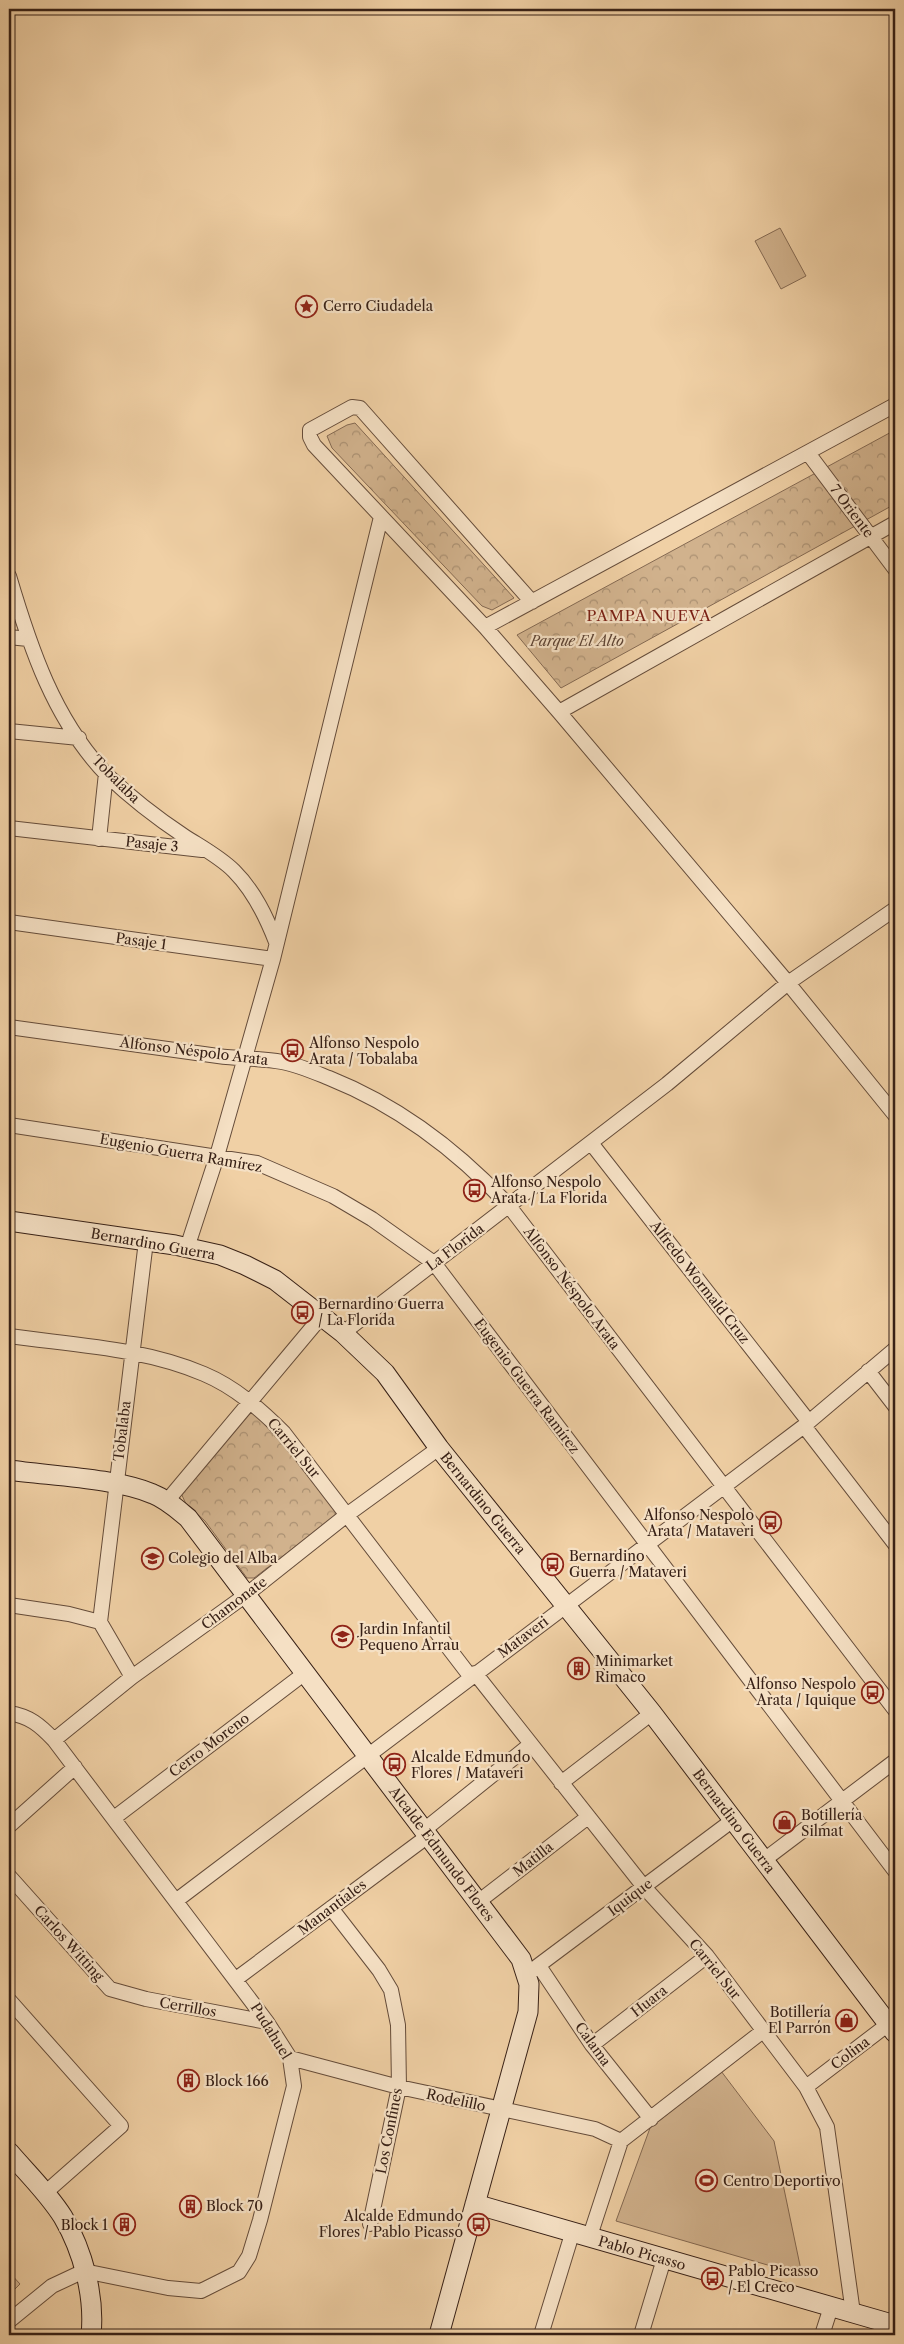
<svg xmlns="http://www.w3.org/2000/svg" width="904" height="2344" font-family="'Libre Caslon Text',serif">
<style>
.green{fill:#d1b28d;stroke:#846952}
.park{fill:url(#park-crowns);stroke:#846952}
.lines{fill:none;stroke-linecap:round;stroke-linejoin:round}
.street-casing{stroke:#654c3a;stroke-width:16}
.secondary-casing{stroke:#372016;stroke-width:21}
.street{stroke:#f5e0c4;stroke-width:14}
.secondary{stroke:#f5e0c4;stroke-width:19}
.labels{text-anchor:middle;stroke-width:4.5;stroke-linejoin:round;paint-order:stroke}
.poi-label{font-size:14px;fill:#372016;stroke:#f5e0c4;text-anchor:start}
.street-label{font-size:14px;fill:#372016;stroke:#f5e0c4}
.park-label{font-size:14px;font-style:italic;fill:#5e4434;stroke:#f5e0c4}
.neighbourhood-label{font-size:15px;letter-spacing:1px;fill:#7a1f14;stroke:#f5e0c4}
</style>
<defs>
<pattern id="park-crowns" width="20" height="18" patternUnits="userSpaceOnUse" patternTransform="scale(1.25)"><rect width="20" height="18" fill="#d1b28d"/><path d="M2 6a3 3 0 1 1 6 0M12 15a3 3 0 1 1 6 0" fill="none" stroke="#aa9072"/></pattern>
</defs>
<rect width="100%" height="100%" fill="#f0d0a5"/>
<filter id="stains"><feTurbulence type="fractalNoise" baseFrequency=".004" numOctaves="4"/><feColorMatrix values="0 0 0 0 .2 0 0 0 0 .09 0 0 0 0 .02 0 0 0 .5 -.17"/></filter>
<radialGradient id="worn" r=".72"><stop offset=".6" stop-color="#630" stop-opacity="0"/><stop offset="1" stop-color="#630" stop-opacity=".3"/></radialGradient>
<path class="green" d="M780 228 806 276 781 289 755 241Z
M721 2071 774 2141 802 2275 616 2221 650 2128Z
M9 2272 20 2284 9 2295Z"/>
<path class="park" d="M355 423 514 598 492 610 482 606 332 448 327 436 347 425Z
M895 430V504L561 688 517 635Z
M254 1412 335 1506 336 1516 254 1578H247L205 1521 186 1504 180 1491 245 1416Z"/>
<g class="lines">
<defs>
<path id="street" d="M808 453 895 569
M9 576C30 647 54 720 107 775 131 798 157 818 184 836 201 847 220 857 234 871 254 891 266 916 276 942
M532 602 360 408 352 407 310 430V437L314 445 485 627 559 712 788 983 895 1115
M485 627 895 405
M9 637 28 639
M559 712 895 523
M9 731 79 738
M9 828 202 850
M99 839 106 773
M9 922 273 959
M9 1027C79 1037 149 1046 218 1056 240 1059 261 1058 282 1062 298 1065 314 1072 329 1078 399 1106 458 1151 509 1206L895 1710
M9 1125 257 1163 333 1196 372 1219 434 1263 895 1871
M591 1143 809 1422
M187 1248 217 1156 273 959 381 517
M343 1333 667 1084 788 983 895 909
M9 1336C73 1345 144 1348 204 1374 235 1387 261 1410 284 1433L470 1676
M868 1371 895 1406
M804 1426 895 1544
M167 1501 321 1317
M9 1605 69 1614 100 1622 132 1677
M100 1622 146 1241
M475 1673 644 1887 707 1956 806 2087 827 2127 853 2313
M9 1713C29 1716 40 1725 54 1740L267 2022 290 2058 294 2086 260 2220 249 2256 239 2272 201 2291 168 2288 84 2271 52 2286 9 2321
M54 1740 132 1677 246 1595 348 1514 439 1448
M561 1783 652 1713
M114 1818 305 1673
M9 1826 75 1767
M424 1830 531 1744
M764 1860 895 1761
M9 1876 110 1989 146 1999 267 2022
M177 1900 804 1426 895 1349
M478 1902 588 1817
M331 1908 379 1970 391 1990 398 2025 399 2087 370 2224
M539 1966 592 2045 651 2119
M527 1974 733 1820
M236 1979 428 1836
M9 2000 121 2126 45 2193
M592 2045 707 1956
M290 2058 399 2087 595 2129 621 2141
M806 2087 895 2019
M589 2239 621 2141 763 2031
M541 2335 572 2234
M641 2335 664 2259
M822 2335 831 2307"/>
<path id="secondary" d="M9 1221 175 1245 220 1255 245 1265 275 1280 343 1333 385 1373 439 1448 652 1713 895 2033
M9 1470C51 1476 115 1478 153 1494 166 1499 177 1509 188 1518L521 1959 529 1984 528 2012 439 2335
M9 2152C27 2173 48 2193 63 2217 83 2251 95 2296 91 2335
M475 2204 895 2325"/>
</defs>
<use href="#street" class="street-casing"/>
<use href="#secondary" class="secondary-casing"/>
<use href="#street" class="street"/>
<use href="#secondary" class="secondary"/>
</g>
<defs>
<symbol id="sight-ring" viewBox="-11 -11 22 22"><circle r="9.5" fill="#f5e0c4" stroke="#8f2418" stroke-width="1.5"/><path d="M0-6L1.8-2.2L6-1.7L2.9 1.2L3.7 5.4L0 3.3L-3.7 5.4L-2.9 1.2L-6-1.7L-1.8-2.2Z" fill="#8f2418"/></symbol>
<symbol id="bus-ring" viewBox="-11 -11 22 22"><circle r="9.5" fill="#f5e0c4" stroke="#8f2418" stroke-width="1.5"/><path d="M-5-6H5V4H4V6H2V4H-2V6H-4V4H-5ZM-3.5-4V0h7V-4ZM-3.5 1.2v1.5H-2V1.2ZM2 1.2v1.5H3.5V1.2Z" fill="#8f2418"/></symbol>
<symbol id="school-ring" viewBox="-11 -11 22 22"><circle r="9.5" fill="#f5e0c4" stroke="#8f2418" stroke-width="1.5"/><path d="M0-5L7-2L0 1L-7-2ZM-4 1L0 2.5L4 1V4Q0 6-4 4Z" fill="#8f2418"/></symbol>
<symbol id="building-ring" viewBox="-11 -11 22 22"><circle r="9.5" fill="#f5e0c4" stroke="#8f2418" stroke-width="1.5"/><path d="M-4-6H4V6H1V3H-1V6H-4ZM-2.5-4.3h1.7v1.8h-1.7ZM.8-4.3h1.7v1.8H.8ZM-2.5-1h1.7V.8h-1.7ZM.8-1h1.7V.8H.8Z" fill="#8f2418"/></symbol>
<symbol id="shop-ring" viewBox="-11 -11 22 22"><circle r="9.5" fill="#f5e0c4" stroke="#8f2418" stroke-width="1.5"/><path d="M-5-2.5h2.3a2.7 3.5 0 0 1 5.4 0H5L5.5 6h-11ZM-1.5-2.5h3a1.5 2.3 0 0 0-3 0Z" fill="#8f2418"/></symbol>
<symbol id="stadium-ring" viewBox="-11 -11 22 22"><circle r="9.5" fill="#f5e0c4" stroke="#8f2418" stroke-width="1.5"/><path d="M0-5a6.5 5 0 1 0 0 10a6.5 5 0 1 0 0-10ZM-3.5-1.8h7v3.6h-7Z" fill="#8f2418"/></symbol>
</defs>
<g fill-rule="evenodd">
<use href="#sight-ring" x="294" y="294" width="25" height="25"/>
<use href="#bus-ring" x="280" y="1038" width="25" height="25"/>
<use href="#bus-ring" x="462" y="1178" width="25" height="25"/>
<use href="#bus-ring" x="290" y="1300" width="25" height="25"/>
<use href="#bus-ring" x="758" y="1510" width="25" height="25"/>
<use href="#school-ring" x="140" y="1546" width="25" height="25"/>
<use href="#bus-ring" x="540" y="1552" width="25" height="25"/>
<use href="#school-ring" x="330" y="1624" width="25" height="25"/>
<use href="#building-ring" x="566" y="1656" width="25" height="25"/>
<use href="#bus-ring" x="860" y="1680" width="25" height="25"/>
<use href="#bus-ring" x="382" y="1752" width="25" height="25"/>
<use href="#shop-ring" x="772" y="1810" width="25" height="25"/>
<use href="#shop-ring" x="834" y="2008" width="25" height="25"/>
<use href="#building-ring" x="176" y="2068" width="25" height="25"/>
<use href="#stadium-ring" x="694" y="2168" width="25" height="25"/>
<use href="#building-ring" x="178" y="2194" width="25" height="25"/>
<use href="#bus-ring" x="466" y="2212" width="25" height="25"/>
<use href="#building-ring" x="112" y="2212" width="25" height="25"/>
<use href="#bus-ring" x="700" y="2266" width="25" height="25"/>
</g>
<g class="labels">
<g class="poi-label">
<text x="323" y="311">Cerro Ciudadela</text>
<text x="309" y="1048">Alfonso Nespolo<tspan x="309" dy="16">Arata / Tobalaba</tspan></text>
<text x="491" y="1187">Alfonso Nespolo<tspan x="491" dy="16">Arata / La Florida</tspan></text>
<text x="318" y="1309">Bernardino Guerra<tspan x="318" dy="16">/ La Florida</tspan></text>
<text x="754" y="1520" text-anchor="end">Alfonso Nespolo<tspan x="754" dy="16">Arata / Mataveri</tspan></text>
<text x="569" y="1561">Bernardino<tspan x="569" dy="16">Guerra / Mataveri</tspan></text>
<text x="168" y="1563">Colegio del Alba</text>
<text x="359" y="1634">Jardin Infantil<tspan x="359" dy="16">Pequeno Arrau</tspan></text>
<text x="595" y="1666">Minimarket<tspan x="595" dy="16">Rimaco</tspan></text>
<text x="856" y="1689" text-anchor="end">Alfonso Nespolo<tspan x="856" dy="16">Arata / Iquique</tspan></text>
<text x="411" y="1762">Alcalde Edmundo<tspan x="411" dy="16">Flores / Mataveri</tspan></text>
<text x="801" y="1820">Botillería<tspan x="801" dy="16">Silmat</tspan></text>
<text x="831" y="2017" text-anchor="end">Botillería<tspan x="831" dy="16">El Parrón</tspan></text>
<text x="205" y="2086">Block 166</text>
<text x="723" y="2186">Centro Deportivo</text>
<text x="206" y="2211">Block 70</text>
<text x="463" y="2221" text-anchor="end">Alcalde Edmundo<tspan x="463" dy="16">Flores / Pablo Picasso</tspan></text>
<text x="108" y="2230" text-anchor="end">Block 1</text>
<text x="728" y="2276">Pablo Picasso<tspan x="728" dy="16">/ El Creco</tspan></text>
</g>
<g class="street-label">
<text transform="translate(852 511) rotate(53)" y="5">7 Oriente</text>
<text transform="translate(116 779) rotate(45)" y="5">Tobalaba</text>
<text transform="translate(152 844) rotate(6)" y="5">Pasaje 3</text>
<text transform="translate(141 941) rotate(8)" y="5">Pasaje 1</text>
<text transform="translate(194 1051) rotate(7)" y="5">Alfonso Néspolo Arata</text>
<text transform="translate(181 1153) rotate(10)" y="5">Eugenio Guerra Ramírez</text>
<text transform="translate(153 1244) rotate(10)" y="5">Bernardino Guerra</text>
<text transform="translate(455 1247) rotate(-37)" y="5">La Florida</text>
<text transform="translate(700 1282) rotate(52)" y="5">Alfredo Wormald Cruz</text>
<text transform="translate(572 1288) rotate(53)" y="5">Alfonso Néspolo Arata</text>
<text transform="translate(527 1386) rotate(53)" y="5">Eugenio Guerra Ramírez</text>
<text transform="translate(122 1431) rotate(-83)" y="5">Tobalaba</text>
<text transform="translate(294 1448) rotate(50)" y="5">Carriel Sur</text>
<text transform="translate(483 1503) rotate(51)" y="5">Bernardino Guerra</text>
<text transform="translate(234 1603) rotate(-37)" y="5">Chamonate</text>
<text transform="translate(523 1637) rotate(-37)" y="5">Mataveri</text>
<text transform="translate(209 1745) rotate(-37)" y="5">Cerro Moreno</text>
<text transform="translate(734 1821) rotate(53)" y="5">Bernardino Guerra</text>
<text transform="translate(442 1854) rotate(53)" y="5">Alcalde Edmundo Flores</text>
<text transform="translate(533 1859) rotate(-38)" y="5">Matilla</text>
<text transform="translate(630 1897) rotate(-37)" y="5">Iquique</text>
<text transform="translate(332 1907) rotate(-37)" y="5">Manantiales</text>
<text transform="translate(69 1943) rotate(48)" y="5">Carlos Witting</text>
<text transform="translate(715 1969) rotate(51)" y="5">Carriel Sur</text>
<text transform="translate(649 2001) rotate(-38)" y="5">Huara</text>
<text transform="translate(188 2007) rotate(10)" y="5">Cerrillos</text>
<text transform="translate(271 2031) rotate(58)" y="5">Pudahuel</text>
<text transform="translate(593 2044) rotate(54)" y="5">Calama</text>
<text transform="translate(850 2053) rotate(-37)" y="5">Colina</text>
<text transform="translate(456 2100) rotate(12)" y="5">Rodelillo</text>
<text transform="translate(389 2131) rotate(-79)" y="5">Los Confines</text>
<text transform="translate(642 2253) rotate(16)" y="5">Pablo Picasso</text>
</g>
<g class="park-label">
<text x="577" y="646">Parque El Alto</text>
</g>
<g class="neighbourhood-label">
<text x="649" y="621">PAMPA NUEVA</text>
</g>
</g>
<rect width="904" height="2344" fill="none" stroke="#f0d0a5" stroke-width="30"/>
<rect x="10" y="10" width="884" height="2324" fill="none" stroke="#372016" stroke-width="2.5"/>
<rect x="15" y="15" width="874" height="2314" fill="none" stroke="#372016"/>
<rect width="100%" height="100%" filter="url(#stains)"/>
<rect width="100%" height="100%" fill="url(#worn)"/>
</svg>
